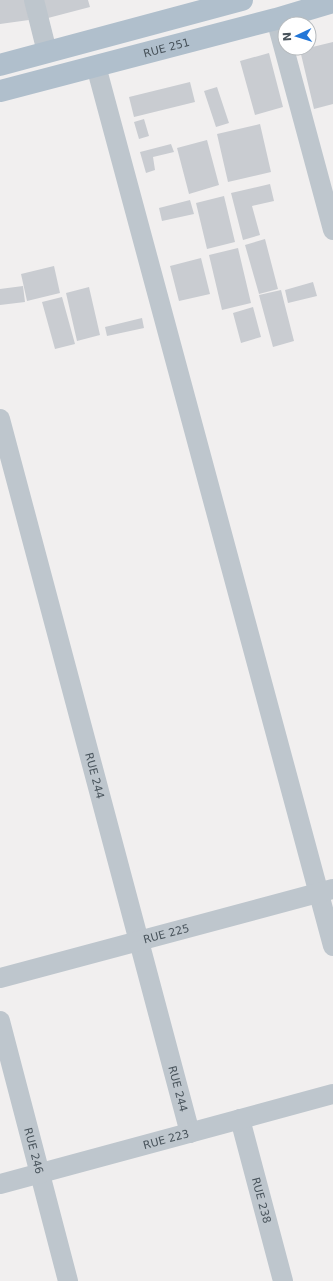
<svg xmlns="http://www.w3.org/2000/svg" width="333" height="1281" font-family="'DejaVu Sans',sans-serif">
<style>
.building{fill:#c9ccd1}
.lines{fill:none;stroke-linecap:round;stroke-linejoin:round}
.minor{stroke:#bec6cd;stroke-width:20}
.major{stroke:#b0bfcc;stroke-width:22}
.labels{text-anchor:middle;stroke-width:3;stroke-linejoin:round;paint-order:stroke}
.street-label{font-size:11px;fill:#48535b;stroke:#fff}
</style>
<rect width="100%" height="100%" fill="#f1efef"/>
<path class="building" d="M0 0H25L29 20 0 24Z
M43 0H88L90 7 48 18Z
M333 42V104L314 109 300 50Z
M269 53 283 107 255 115 240 61Z
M190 82 195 102 134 117 129 97Z
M217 87 229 123 216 127 204 91Z
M144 119 149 136 139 139 134 122Z
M260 124 271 172 228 182 217 134Z
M207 140 219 185 189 194 177 148Z
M171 144 174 152 153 157 155 170 146 173 140 152Z
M270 184 274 201 252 206 260 235 243 240 231 193Z
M224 196 235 242 207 249 196 203Z
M190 200 194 214 162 221 159 208Z
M265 239 278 289 259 294 245 245Z
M238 248 251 303 222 310 209 255Z
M201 258 210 294 179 301 170 266Z
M54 266 60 293 27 301 21 274Z
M313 282 317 296 288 303 285 290Z
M23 286 25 302 0 305V289Z
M89 287 100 335 77 341 66 293Z
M281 290 294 341 273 347 259 295Z
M62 297 75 344 55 349 42 302Z
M253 307 261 337 241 343 233 313Z
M142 318 144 328 107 336 105 327Z"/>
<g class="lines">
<g class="minor">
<path d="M34 0 47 52"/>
<path d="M276 19 333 230"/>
<path d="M96 66 333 946"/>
<path id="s1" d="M0 419 190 1133"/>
<path id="s2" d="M0 978 333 889"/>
<path id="s3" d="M0 1021 68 1281"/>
<path id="s4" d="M240 1119 283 1281"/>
<path id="s5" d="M0 1184 333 1094"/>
</g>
<g class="major">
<path d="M0 65 242 0"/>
<path id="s6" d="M0 91 276 19 333 2"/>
</g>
</g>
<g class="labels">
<g class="street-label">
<text dy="4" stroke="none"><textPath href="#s6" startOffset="172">RUE 251</textPath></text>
<text dy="4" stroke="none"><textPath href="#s1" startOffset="369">RUE 244</textPath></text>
<text dy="4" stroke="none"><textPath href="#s2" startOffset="172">RUE 225</textPath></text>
<text dy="4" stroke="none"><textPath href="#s1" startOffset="693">RUE 244</textPath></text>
<text dy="4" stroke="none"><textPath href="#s5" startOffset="172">RUE 223</textPath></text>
<text dy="4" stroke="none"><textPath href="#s3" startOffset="134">RUE 246</textPath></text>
<text dy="4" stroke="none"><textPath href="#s4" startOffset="84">RUE 238</textPath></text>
</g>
</g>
<g transform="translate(297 36) rotate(266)"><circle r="19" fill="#ffffff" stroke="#b6babd"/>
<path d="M0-3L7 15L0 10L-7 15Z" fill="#2276d8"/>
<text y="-6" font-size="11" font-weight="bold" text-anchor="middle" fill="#48535b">N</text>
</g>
</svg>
